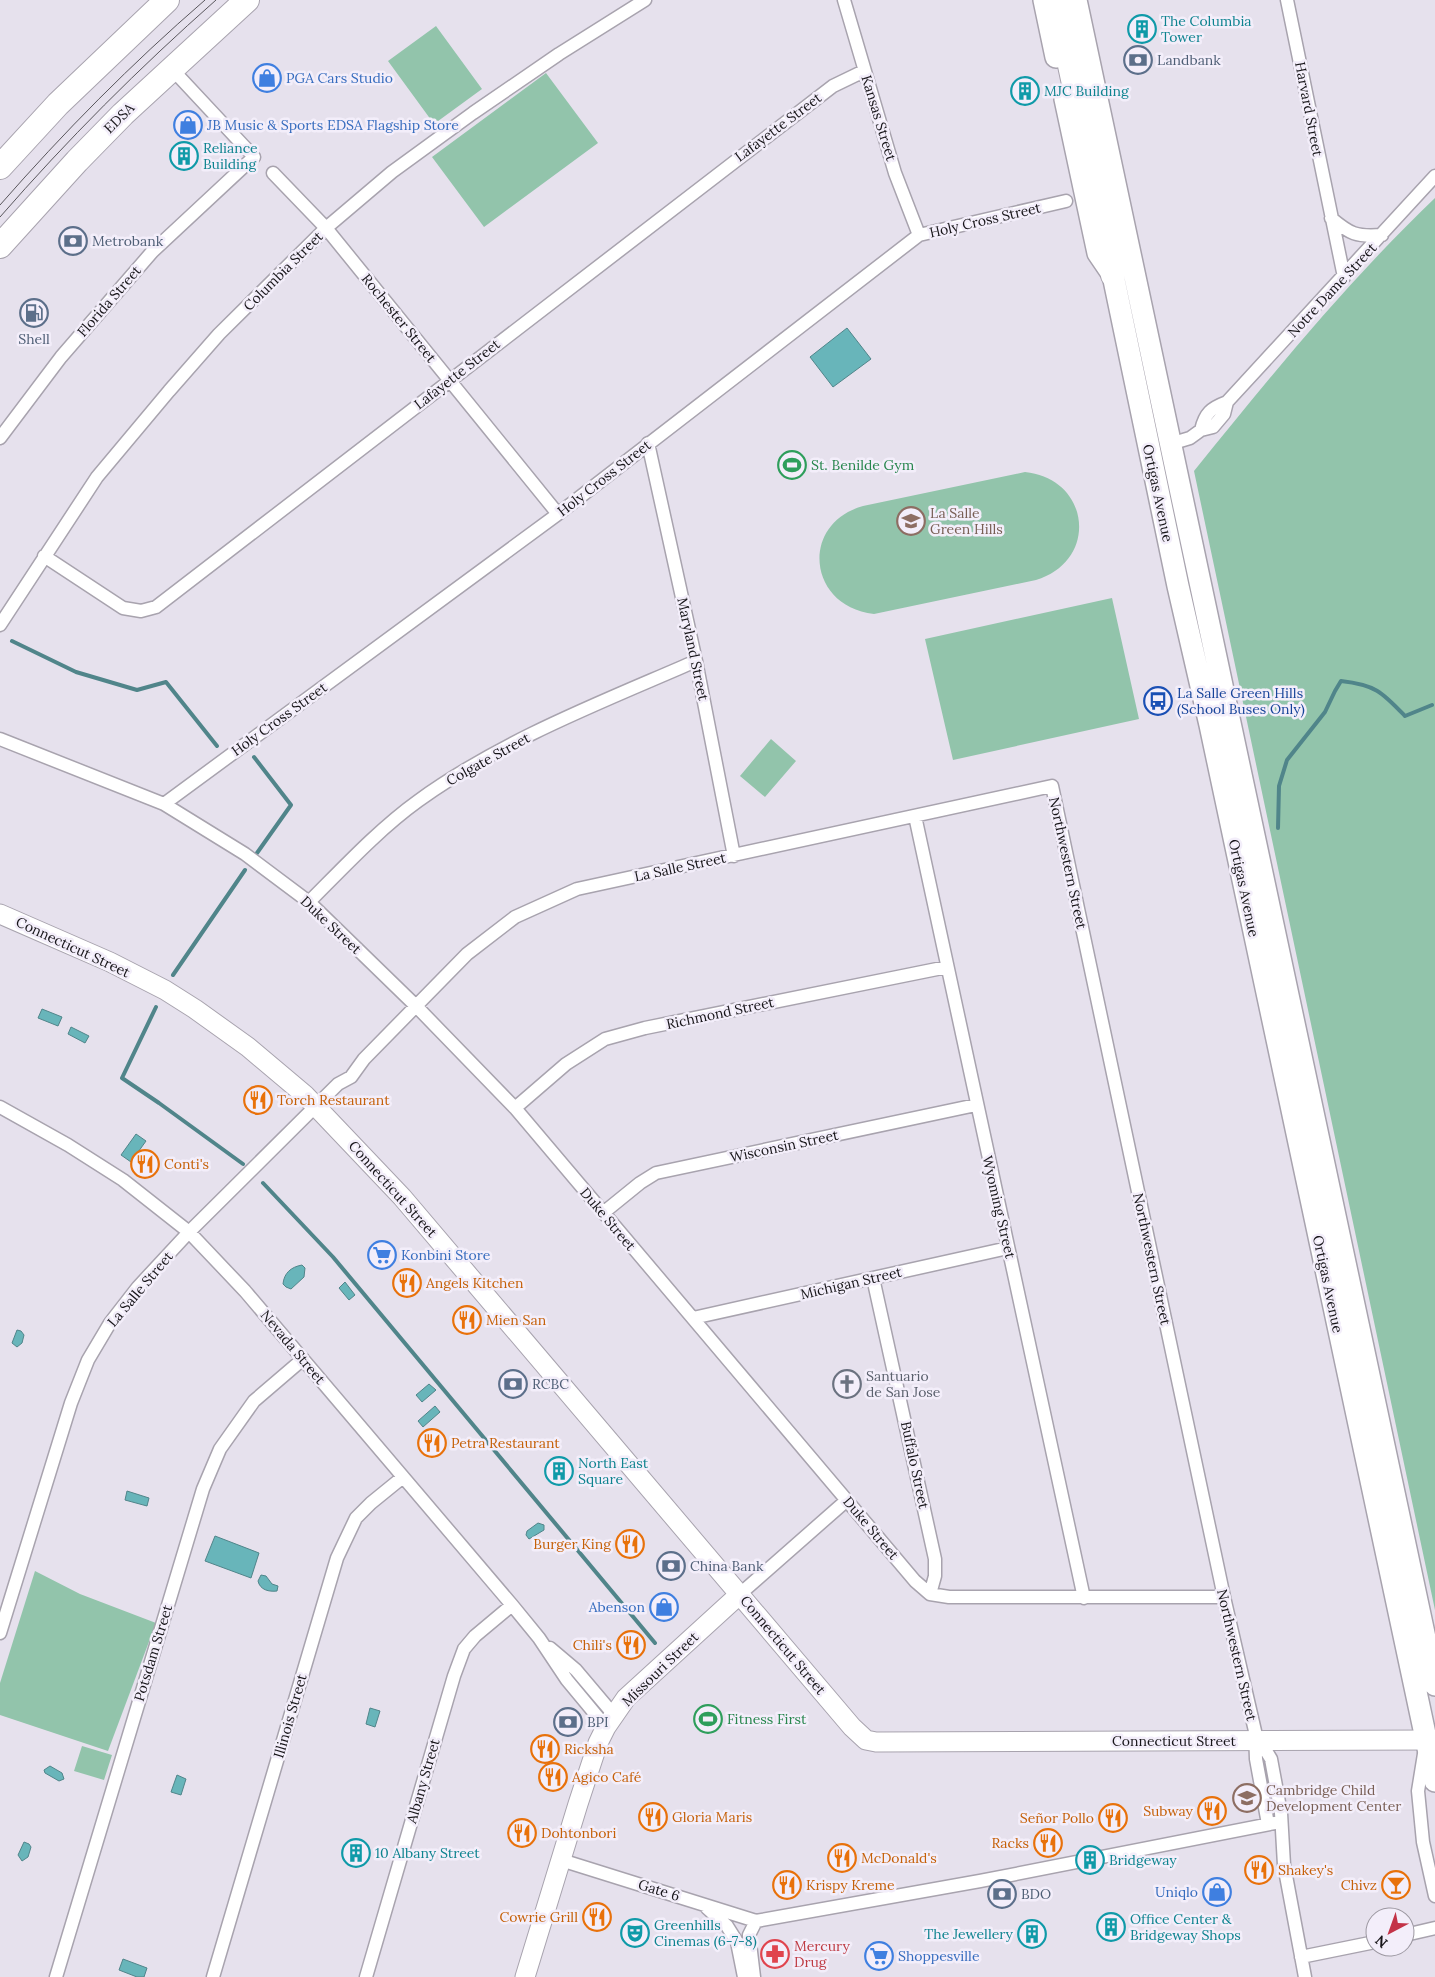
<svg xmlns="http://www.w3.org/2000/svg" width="1435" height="1977" font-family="Lora,serif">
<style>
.green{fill:#92c4ab}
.water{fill:#68b5ba;stroke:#50858a}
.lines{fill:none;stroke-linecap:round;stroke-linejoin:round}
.stream{stroke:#50858a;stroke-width:4}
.street-casing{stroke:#a8a3ae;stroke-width:15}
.secondary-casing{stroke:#a8a3ae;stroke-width:21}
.primary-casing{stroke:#a8a3ae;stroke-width:24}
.highway-casing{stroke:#a8a3ae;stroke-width:26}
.street{stroke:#fff;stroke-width:12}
.secondary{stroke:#fff;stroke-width:19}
.primary{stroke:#fff;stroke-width:21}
.highway{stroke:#fff;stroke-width:24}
.tram{stroke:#59565c;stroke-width:1}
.labels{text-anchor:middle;stroke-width:5;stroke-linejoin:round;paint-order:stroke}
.culture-label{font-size:14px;fill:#0d838f;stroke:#f3eefa;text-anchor:start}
.service-label{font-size:14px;fill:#4e5e75;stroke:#f3eefa;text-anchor:start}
.shop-label{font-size:14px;fill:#366cbe;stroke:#f3eefa;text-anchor:start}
.street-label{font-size:14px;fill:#171519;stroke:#f3eefa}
.leisure-label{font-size:14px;fill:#27864d;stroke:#f3eefa;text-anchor:start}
.education-label{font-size:14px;fill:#785e54;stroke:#f3eefa;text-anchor:start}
.transit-label{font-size:14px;fill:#164399;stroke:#f3eefa;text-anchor:start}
.food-label{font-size:14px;fill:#c56008;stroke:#f3eefa;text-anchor:start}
.worship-label{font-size:14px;fill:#5b616d;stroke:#f3eefa;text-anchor:start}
.health-label{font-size:14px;fill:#be3a42;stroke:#f3eefa;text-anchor:start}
</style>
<rect width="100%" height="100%" fill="#e6e1ed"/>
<path class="green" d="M436 26 482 89 434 124 388 61Z
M546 73 598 143 484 227 432 157Z
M1435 198V1610L1194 471C1270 377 1347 282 1435 198Z
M1025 472C1091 479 1099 561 1036 580L874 614C808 607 799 524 863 506Z
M1112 598 1139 719 953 760 925 639Z
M771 739 796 761 765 797 740 776Z
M35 1571 80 1594 156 1623 108 1751 0 1715V1683Z
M82 1746 112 1755 104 1780 74 1771Z"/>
<path class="water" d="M847 328 871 359 833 387 810 357Z
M42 1009 62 1017 58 1026 38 1018Z
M71 1027 89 1036 85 1043 68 1034Z
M136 1134 146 1141 131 1162 121 1155Z
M302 1265 305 1268 304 1277 291 1289 286 1287 283 1284C284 1273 291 1267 302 1265Z
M345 1282 355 1295 349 1300 339 1288Z
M17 1330 21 1331 24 1335 22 1343 17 1347 12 1343Z
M429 1384 436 1390 422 1402 416 1395Z
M435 1406 440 1412 423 1427 418 1421Z
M127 1491 149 1498 147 1506 125 1500Z
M538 1523 544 1525V1530L529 1539 526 1535 527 1531Z
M215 1536 259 1553 251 1578 205 1561Z
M261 1575 266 1576 272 1584 278 1586 277 1591C269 1592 260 1590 258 1581Z
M370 1708 380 1711 375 1727 366 1724Z
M50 1766 62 1773 64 1779 59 1781 45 1773 44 1770Z
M177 1775 186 1779 181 1795 171 1792Z
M24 1842 29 1844 31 1847 28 1857 22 1861 18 1855Z
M123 1959 147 1968 144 1977H137L119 1970Z"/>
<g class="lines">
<path class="stream" d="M12 641 76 672 137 690 166 682 217 746
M254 757 291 805 257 853
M1278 828 1279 786 1287 760 1325 712 1335 691 1341 681C1376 685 1382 692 1405 716L1432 705
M173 975 245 870
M156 1007 122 1078 159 1103 243 1164
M263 1183 333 1257 655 1643"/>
<defs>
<path id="street" d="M844 0 895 173 919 235
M1287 0 1344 277
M273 173 326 228 558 514
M1331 218C1350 234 1356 237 1382 235
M1201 430C1205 413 1211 408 1227 402L1435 176
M0 438 61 357 152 252 254 157 171 68
M648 443 696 661 734 856
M1170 444 1190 438 1201 430 1213 427 1224 414 1227 402
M44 556 123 608 141 611 156 607 833 86 864 71
M0 625 97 477 169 391 219 334 326 228 392 172 473 113 559 54 645 0
M0 739 164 804 245 854 309 902 416 1006 515 1108 915 1581 930 1594 949 1597H1224
M164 804 558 514 919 235 1066 201
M915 816 1084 1598
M309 902C342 869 379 829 418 801 502 740 602 702 696 661
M0 1107 68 1145 123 1180 189 1232 245 1291 512 1605 539 1638 567 1680 606 1727
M515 1108 566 1064 605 1039 645 1028 947 967
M603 1213 640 1183 656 1173 976 1105
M873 1278 935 1559V1576L930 1594
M693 1318 1008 1248
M740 1594 847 1500
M0 1633 71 1403 88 1360 110 1323 138 1287 189 1232 338 1084 351 1077 364 1059 467 954 515 917 577 889 1052 786 1224 1597 1255 1731 1256 1759 1268 1824
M550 1648 576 1670 614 1715
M1257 1736 1271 1759 1281 1813 1284 1865 1305 1977
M1424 1754 1418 1791 1423 1842 1435 1896
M561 1860 756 1921 980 1881 1280 1822
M707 1908 727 1926 737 1942 744 1977
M1405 1935 1435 1928
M1301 1957 1375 1942
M56 1977 203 1489 220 1449 254 1401 303 1359
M213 1977 337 1558 356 1518 371 1503 403 1477
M366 1977 454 1676 464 1649 475 1636 512 1605
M754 1977 749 1935 756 1921"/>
<path id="secondary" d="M0 914 110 962 165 990 195 1009 248 1047 305 1095 402 1197 852 1727 866 1740 876 1742 1435 1740
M525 1977 578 1804 598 1743 606 1727 626 1698 740 1594"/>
<path id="primary" d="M1044 0 1056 57
M1076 0 1435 1685
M1065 99 1098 253 1113 275 1178 586 1210 725 1435 1781"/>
<path id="highway" d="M1056 0 1100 205 1113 275
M0 167 58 104 167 0
M0 246 77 161 123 114 247 0"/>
</defs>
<use href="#street" class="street-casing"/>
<use href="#secondary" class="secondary-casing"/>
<use href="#primary" class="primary-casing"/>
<use href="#highway" class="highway-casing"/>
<use href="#street" class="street"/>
<use href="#secondary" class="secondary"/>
<use href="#primary" class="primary"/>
<use href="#highway" class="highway"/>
<path class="tram" d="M0 205C64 132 131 64 205 0
M0 217C68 139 138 69 216 0"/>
</g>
<defs>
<symbol id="building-ring" viewBox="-11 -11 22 22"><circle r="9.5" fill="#f3eefa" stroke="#0f9aa8" stroke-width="1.5"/><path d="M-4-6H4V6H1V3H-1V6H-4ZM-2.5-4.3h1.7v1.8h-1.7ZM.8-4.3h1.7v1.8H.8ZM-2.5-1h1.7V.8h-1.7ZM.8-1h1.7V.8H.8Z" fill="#0f9aa8"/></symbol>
<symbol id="bank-ring" viewBox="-11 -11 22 22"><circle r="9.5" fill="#f3eefa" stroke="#5c6f8a" stroke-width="1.5"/><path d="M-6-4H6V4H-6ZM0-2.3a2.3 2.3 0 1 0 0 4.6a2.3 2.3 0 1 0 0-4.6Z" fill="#5c6f8a"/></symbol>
<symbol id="shop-ring" viewBox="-11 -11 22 22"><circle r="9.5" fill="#f3eefa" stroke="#3f7fe0" stroke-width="1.5"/><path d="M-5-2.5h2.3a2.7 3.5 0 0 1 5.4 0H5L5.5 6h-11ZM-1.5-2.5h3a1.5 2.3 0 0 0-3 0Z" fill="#3f7fe0"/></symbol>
<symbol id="fuel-ring" viewBox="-11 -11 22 22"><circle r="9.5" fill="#f3eefa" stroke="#5c6f8a" stroke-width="1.5"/><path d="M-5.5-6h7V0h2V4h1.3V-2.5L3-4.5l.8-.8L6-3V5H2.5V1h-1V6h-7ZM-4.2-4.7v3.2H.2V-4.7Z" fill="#5c6f8a"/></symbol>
<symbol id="stadium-ring" viewBox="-11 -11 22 22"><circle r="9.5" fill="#f3eefa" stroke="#2e9e5b" stroke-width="1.5"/><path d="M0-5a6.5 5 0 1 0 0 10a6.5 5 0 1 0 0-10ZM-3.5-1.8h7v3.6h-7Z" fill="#2e9e5b"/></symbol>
<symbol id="school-ring" viewBox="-11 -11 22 22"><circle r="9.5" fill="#f3eefa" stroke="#8d6e63" stroke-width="1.5"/><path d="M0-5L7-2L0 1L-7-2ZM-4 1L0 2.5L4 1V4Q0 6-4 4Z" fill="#8d6e63"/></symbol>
<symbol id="bus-ring" viewBox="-11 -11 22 22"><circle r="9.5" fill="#f3eefa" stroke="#1a4fb4" stroke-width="1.5"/><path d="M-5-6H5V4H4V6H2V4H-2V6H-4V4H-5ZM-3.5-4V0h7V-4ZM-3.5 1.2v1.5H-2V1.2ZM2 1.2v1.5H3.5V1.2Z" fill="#1a4fb4"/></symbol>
<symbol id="restaurant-ring" viewBox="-11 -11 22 22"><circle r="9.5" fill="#f3eefa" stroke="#e8710a" stroke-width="1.5"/><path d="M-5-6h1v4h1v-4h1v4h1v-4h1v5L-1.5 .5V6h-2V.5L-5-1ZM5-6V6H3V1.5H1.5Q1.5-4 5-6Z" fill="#e8710a"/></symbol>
<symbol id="supermarket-ring" viewBox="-11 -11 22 22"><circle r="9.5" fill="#f3eefa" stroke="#3f7fe0" stroke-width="1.5"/><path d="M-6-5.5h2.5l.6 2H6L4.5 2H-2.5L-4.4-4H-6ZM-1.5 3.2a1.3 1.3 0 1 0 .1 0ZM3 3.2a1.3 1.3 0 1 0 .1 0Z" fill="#3f7fe0"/></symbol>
<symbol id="church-ring" viewBox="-11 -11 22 22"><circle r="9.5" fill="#f3eefa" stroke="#6b7280" stroke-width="1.5"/><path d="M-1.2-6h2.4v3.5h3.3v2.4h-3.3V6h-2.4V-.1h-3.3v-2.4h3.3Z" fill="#6b7280"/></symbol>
<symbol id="bar-ring" viewBox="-11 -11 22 22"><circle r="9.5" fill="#f3eefa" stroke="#e8710a" stroke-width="1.5"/><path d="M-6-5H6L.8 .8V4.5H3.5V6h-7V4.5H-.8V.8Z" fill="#e8710a"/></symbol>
<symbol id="theatre-ring" viewBox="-11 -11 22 22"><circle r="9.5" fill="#f3eefa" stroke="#0f9aa8" stroke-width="1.5"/><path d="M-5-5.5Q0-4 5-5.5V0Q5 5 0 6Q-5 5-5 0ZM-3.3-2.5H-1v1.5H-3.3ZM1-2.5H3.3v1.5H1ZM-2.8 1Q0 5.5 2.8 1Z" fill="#0f9aa8"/></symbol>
<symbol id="pharmacy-ring" viewBox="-11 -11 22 22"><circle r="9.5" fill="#f3eefa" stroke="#e0444e" stroke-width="1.5"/><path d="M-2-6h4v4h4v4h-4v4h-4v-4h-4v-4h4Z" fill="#e0444e"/></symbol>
</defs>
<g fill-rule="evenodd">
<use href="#building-ring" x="1126" y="13" width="32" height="32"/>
<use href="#bank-ring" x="1122" y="44" width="32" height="32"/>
<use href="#shop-ring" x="251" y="62" width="32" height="32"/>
<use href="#building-ring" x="1009" y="75" width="32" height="32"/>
<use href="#shop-ring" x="172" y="109" width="32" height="32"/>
<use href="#building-ring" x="168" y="140" width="32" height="32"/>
<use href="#bank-ring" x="57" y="225" width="32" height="32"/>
<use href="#fuel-ring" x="18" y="297" width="32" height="32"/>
<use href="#stadium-ring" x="776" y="449" width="32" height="32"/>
<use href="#school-ring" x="895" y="505" width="32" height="32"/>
<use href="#bus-ring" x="1142" y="685" width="32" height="32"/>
<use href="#restaurant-ring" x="242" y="1084" width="32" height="32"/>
<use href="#restaurant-ring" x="129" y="1148" width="32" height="32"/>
<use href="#supermarket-ring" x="366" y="1239" width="32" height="32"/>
<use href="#restaurant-ring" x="391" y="1267" width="32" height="32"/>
<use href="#restaurant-ring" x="451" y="1304" width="32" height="32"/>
<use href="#bank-ring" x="497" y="1368" width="32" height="32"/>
<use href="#church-ring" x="831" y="1368" width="32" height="32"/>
<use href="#restaurant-ring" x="416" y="1427" width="32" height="32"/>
<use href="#building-ring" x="543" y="1455" width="32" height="32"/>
<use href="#restaurant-ring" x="614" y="1528" width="32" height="32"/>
<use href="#bank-ring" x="655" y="1550" width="32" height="32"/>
<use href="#shop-ring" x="648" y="1591" width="32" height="32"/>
<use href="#restaurant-ring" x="615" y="1629" width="32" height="32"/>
<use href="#stadium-ring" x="692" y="1703" width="32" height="32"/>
<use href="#bank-ring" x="552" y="1706" width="32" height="32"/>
<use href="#restaurant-ring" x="529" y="1733" width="32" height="32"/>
<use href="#restaurant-ring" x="537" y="1761" width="32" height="32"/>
<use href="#school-ring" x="1231" y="1782" width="32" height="32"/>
<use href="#restaurant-ring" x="1196" y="1795" width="32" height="32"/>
<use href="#restaurant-ring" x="637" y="1801" width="32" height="32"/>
<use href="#restaurant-ring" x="1097" y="1802" width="32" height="32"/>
<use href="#restaurant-ring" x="506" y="1817" width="32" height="32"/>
<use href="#restaurant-ring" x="1032" y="1827" width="32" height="32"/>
<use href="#building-ring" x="340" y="1837" width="32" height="32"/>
<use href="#restaurant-ring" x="826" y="1842" width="32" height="32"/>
<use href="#building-ring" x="1074" y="1844" width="32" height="32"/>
<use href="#restaurant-ring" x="1243" y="1854" width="32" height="32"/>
<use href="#restaurant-ring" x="771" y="1869" width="32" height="32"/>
<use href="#bar-ring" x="1380" y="1869" width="32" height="32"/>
<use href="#shop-ring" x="1201" y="1876" width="32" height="32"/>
<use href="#bank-ring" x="986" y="1878" width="32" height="32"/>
<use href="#restaurant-ring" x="581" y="1901" width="32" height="32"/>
<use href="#building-ring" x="1095" y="1911" width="32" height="32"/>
<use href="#theatre-ring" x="619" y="1917" width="32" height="32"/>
<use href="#building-ring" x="1016" y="1918" width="32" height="32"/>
<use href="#pharmacy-ring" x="759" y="1938" width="32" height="32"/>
<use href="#supermarket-ring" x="863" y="1940" width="32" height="32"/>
</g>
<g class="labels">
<g class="culture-label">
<text x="1161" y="26">The Columbia<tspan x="1161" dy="16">Tower</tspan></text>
<text x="1044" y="96">MJC Building</text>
<text x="203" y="153">Reliance<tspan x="203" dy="16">Building</tspan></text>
<text x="578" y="1468">North East<tspan x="578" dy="16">Square</tspan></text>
<text x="375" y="1858">10 Albany Street</text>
<text x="1109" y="1865">Bridgeway</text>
<text x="1130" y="1924">Office Center &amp;<tspan x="1130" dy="16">Bridgeway Shops</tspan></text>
<text x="654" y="1930">Greenhills<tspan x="654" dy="16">Cinemas (6-7-8)</tspan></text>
<text x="1013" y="1939" text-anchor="end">The Jewellery</text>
</g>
<g class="service-label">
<text x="1157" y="65">Landbank</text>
<text x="92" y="246">Metrobank</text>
<text x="34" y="344" text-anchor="middle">Shell</text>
<text x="532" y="1389">RCBC</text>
<text x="690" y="1571">China Bank</text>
<text x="587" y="1727">BPI</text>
<text x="1021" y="1899">BDO</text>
</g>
<g class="shop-label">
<text x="286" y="83">PGA Cars Studio</text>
<text x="207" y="130">JB Music &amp; Sports EDSA Flagship Store</text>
<text x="401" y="1260">Konbini Store</text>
<text x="645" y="1612" text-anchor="end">Abenson</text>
<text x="1198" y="1897" text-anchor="end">Uniqlo</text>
<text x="898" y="1961">Shoppesville</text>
</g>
<g class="street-label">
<text transform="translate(1309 109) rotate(79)" y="5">Harvard Street</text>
<text transform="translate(119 118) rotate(-45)" y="5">EDSA</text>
<text transform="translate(879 118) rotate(73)" y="5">Kansas Street</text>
<text transform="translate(778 127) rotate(-37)" y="5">Lafayette Street</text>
<text transform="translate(985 220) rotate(-13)" y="5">Holy Cross Street</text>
<text transform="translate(283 271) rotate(-45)" y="5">Columbia Street</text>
<text transform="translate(1332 290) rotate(-47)" y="5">Notre Dame Street</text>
<text transform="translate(109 301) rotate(-49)" y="5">Florida Street</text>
<text transform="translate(399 318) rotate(51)" y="5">Rochester Street</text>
<text transform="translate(457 374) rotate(-38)" y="5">Lafayette Street</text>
<text transform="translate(604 478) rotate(-38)" y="5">Holy Cross Street</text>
<text transform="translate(1158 493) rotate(78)" y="5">Ortigas Avenue</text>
<text transform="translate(693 649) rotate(78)" y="5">Maryland Street</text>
<text transform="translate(279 719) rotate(-36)" y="5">Holy Cross Street</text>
<text transform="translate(488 759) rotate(-29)" y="5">Colgate Street</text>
<text transform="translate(1068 863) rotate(78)" y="5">Northwestern Street</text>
<text transform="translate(680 867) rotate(-12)" y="5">La Salle Street</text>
<text transform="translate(1244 888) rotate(78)" y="5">Ortigas Avenue</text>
<text transform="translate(331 925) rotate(43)" y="5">Duke Street</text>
<text transform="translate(73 947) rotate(25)" y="5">Connecticut Street</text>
<text transform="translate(720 1013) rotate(-12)" y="5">Richmond Street</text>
<text transform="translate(784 1146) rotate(-12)" y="5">Wisconsin Street</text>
<text transform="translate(393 1189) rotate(48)" y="5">Connecticut Street</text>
<text transform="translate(999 1207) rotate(77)" y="5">Wyoming Street</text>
<text transform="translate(608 1219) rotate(50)" y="5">Duke Street</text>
<text transform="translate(1152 1259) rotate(78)" y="5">Northwestern Street</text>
<text transform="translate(851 1283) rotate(-13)" y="5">Michigan Street</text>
<text transform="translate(1328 1284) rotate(78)" y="5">Ortigas Avenue</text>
<text transform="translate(140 1289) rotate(-50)" y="5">La Salle Street</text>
<text transform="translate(293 1347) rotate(50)" y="5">Nevada Street</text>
<text transform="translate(915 1465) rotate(78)" y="5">Buffalo Street</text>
<text transform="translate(871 1528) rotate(50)" y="5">Duke Street</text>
<text transform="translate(783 1645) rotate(50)" y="5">Connecticut Street</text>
<text transform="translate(153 1653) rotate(-73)" y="5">Potsdam Street</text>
<text transform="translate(1237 1655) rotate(77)" y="5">Northwestern Street</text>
<text transform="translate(660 1669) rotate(-44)" y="5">Missouri Street</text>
<text transform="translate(290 1716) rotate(-74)" y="5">Illinois Street</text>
<text x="1174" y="1746">Connecticut Street</text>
<text transform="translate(423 1781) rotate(-74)" y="5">Albany Street</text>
<text transform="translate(659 1890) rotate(17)" y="5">Gate 6</text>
</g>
<g class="leisure-label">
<text x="811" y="470">St. Benilde Gym</text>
<text x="727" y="1724">Fitness First</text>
</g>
<g class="education-label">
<text x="930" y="518">La Salle<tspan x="930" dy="16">Green Hills</tspan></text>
<text x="1266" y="1795">Cambridge Child<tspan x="1266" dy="16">Development Center</tspan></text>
</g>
<g class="transit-label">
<text x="1177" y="698">La Salle Green Hills<tspan x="1177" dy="16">(School Buses Only)</tspan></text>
</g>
<g class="food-label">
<text x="277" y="1105">Torch Restaurant</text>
<text x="164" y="1169">Conti's</text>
<text x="426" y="1288">Angels Kitchen</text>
<text x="486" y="1325">Mien San</text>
<text x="451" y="1448">Petra Restaurant</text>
<text x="611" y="1549" text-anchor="end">Burger King</text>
<text x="612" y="1650" text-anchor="end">Chili's</text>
<text x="564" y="1754">Ricksha</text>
<text x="572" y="1782">Agico Café</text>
<text x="1193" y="1816" text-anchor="end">Subway</text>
<text x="672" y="1822">Gloria Maris</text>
<text x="1094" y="1823" text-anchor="end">Señor Pollo</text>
<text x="541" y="1838">Dohtonbori</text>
<text x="1029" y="1848" text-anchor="end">Racks</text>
<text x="861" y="1863">McDonald's</text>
<text x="1278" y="1875">Shakey's</text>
<text x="806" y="1890">Krispy Kreme</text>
<text x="1377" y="1890" text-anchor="end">Chivz</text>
<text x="578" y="1922" text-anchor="end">Cowrie Grill</text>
</g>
<g class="worship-label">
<text x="866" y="1381">Santuario<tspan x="866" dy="16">de San Jose</tspan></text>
</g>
<g class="health-label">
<text x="794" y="1951">Mercury<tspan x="794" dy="16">Drug</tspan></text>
</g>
</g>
<g transform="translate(1390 1932) rotate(221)"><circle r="24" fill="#f3eefa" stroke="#9b97a0"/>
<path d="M0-4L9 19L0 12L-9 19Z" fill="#c33247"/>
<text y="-8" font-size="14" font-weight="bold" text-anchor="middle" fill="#171519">N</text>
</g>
</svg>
